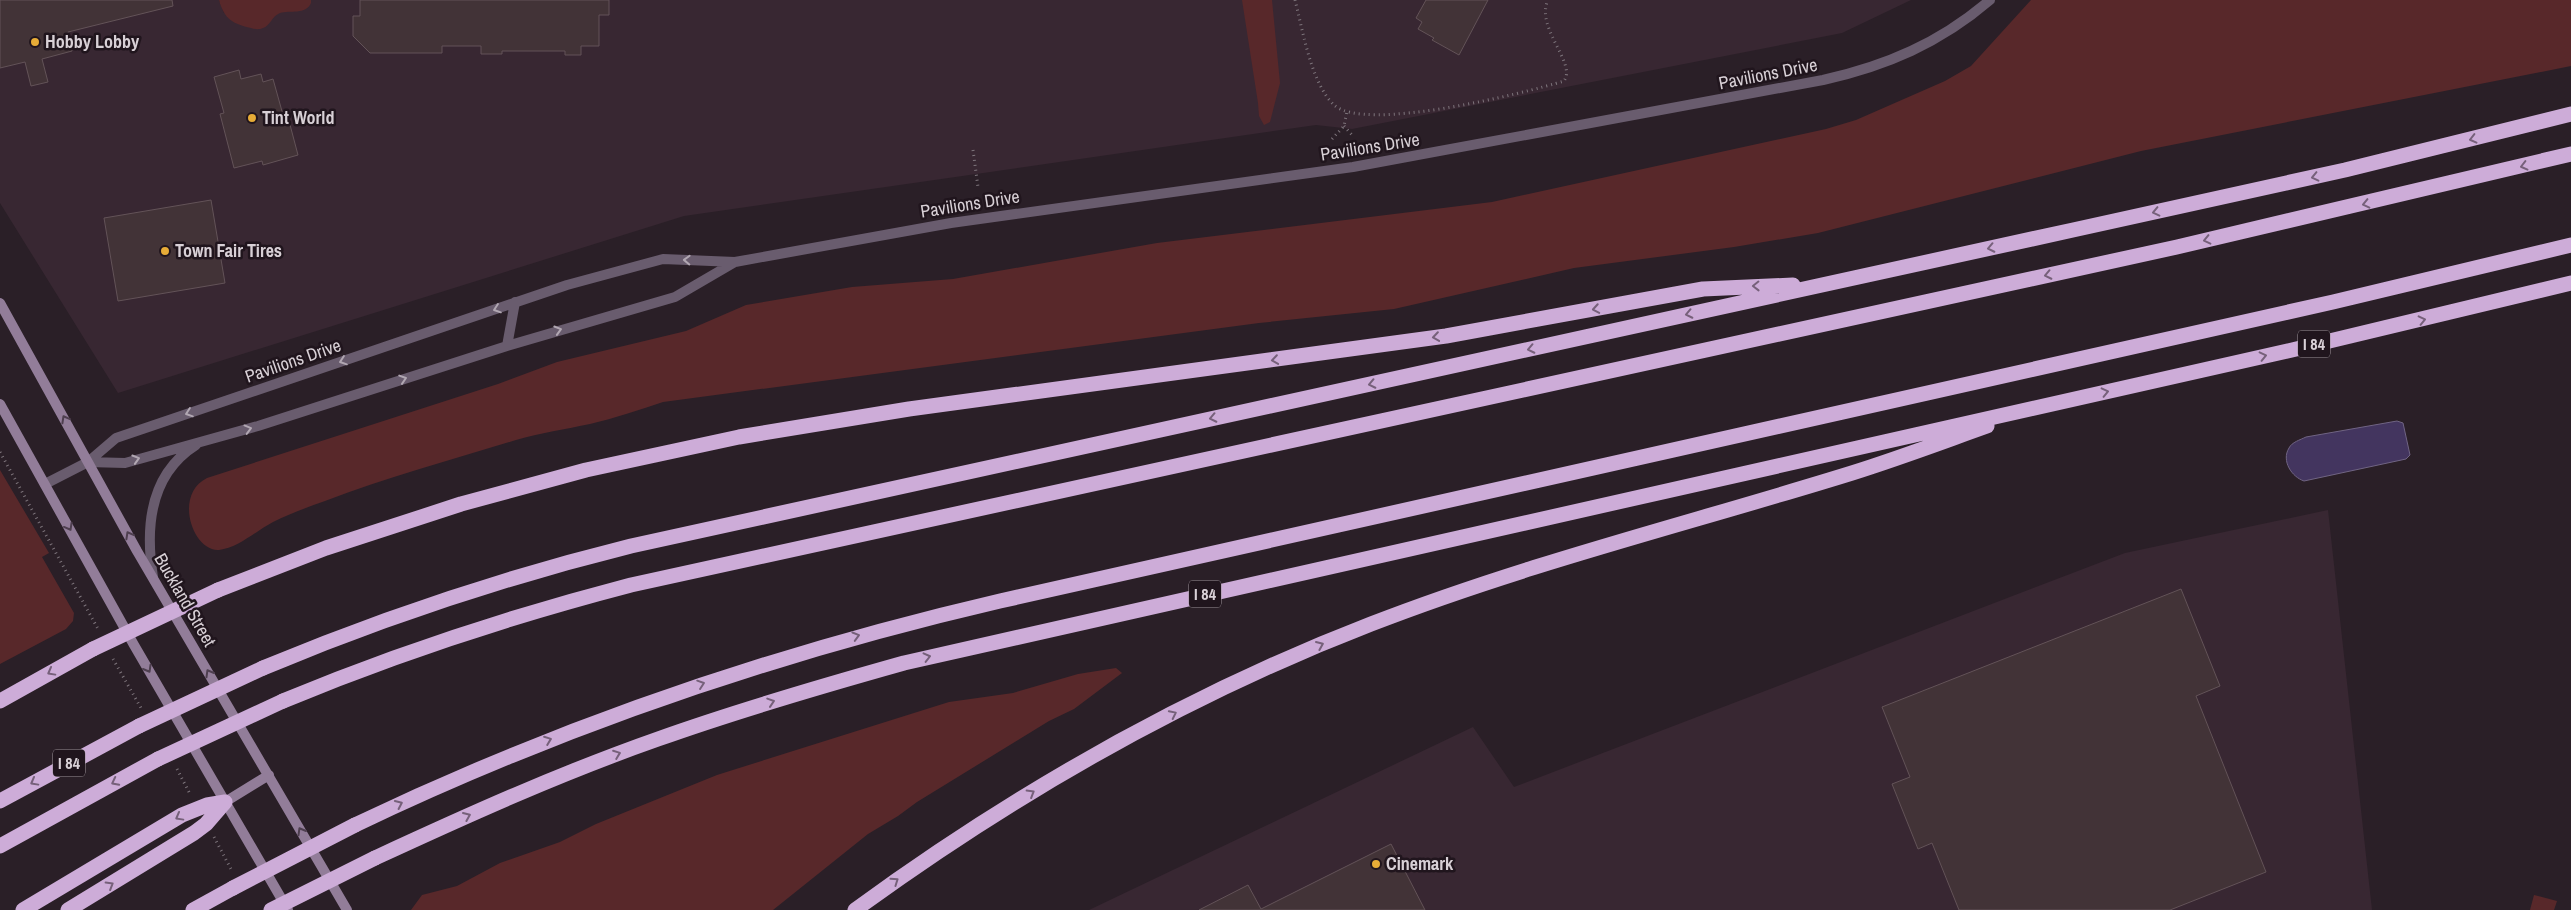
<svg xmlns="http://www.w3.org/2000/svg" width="2571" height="910" font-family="'Archivo Narrow',sans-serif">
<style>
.built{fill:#382732}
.green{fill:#58282a}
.water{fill:#43355f;stroke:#706483}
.building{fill:#423337;stroke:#635358}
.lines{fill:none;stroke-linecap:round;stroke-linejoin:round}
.path{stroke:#7e757c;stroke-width:3;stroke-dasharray:1 4;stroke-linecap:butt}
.minor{stroke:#695c6e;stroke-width:10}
.secondary{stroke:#927d99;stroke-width:10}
.motorway{stroke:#cdacd8;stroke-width:15}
.motorway-bridge{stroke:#cdacd8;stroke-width:15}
.oneway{stroke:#76607a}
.oneway2{stroke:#b1a7b2}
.oneway3{stroke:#4e3f4f}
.poi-dot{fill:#e7ac37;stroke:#20151d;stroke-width:2}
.labels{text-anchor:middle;stroke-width:5;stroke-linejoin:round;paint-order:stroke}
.shield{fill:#20151d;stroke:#a1989e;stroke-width:1}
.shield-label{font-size:16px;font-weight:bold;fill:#d8d0d6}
.poi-label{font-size:18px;font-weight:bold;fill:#d8d0d6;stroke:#20151d;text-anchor:start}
.street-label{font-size:18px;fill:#d8d0d6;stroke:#20151d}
</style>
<rect width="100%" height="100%" fill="#2a1f27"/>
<path class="built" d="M0 0H219L224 13 290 0H1911L1842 33 1352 129 1316 125 684 216 118 393 0 203Z
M2328 510 2372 910H1089L1473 727 1514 787 2125 553Z"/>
<path class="green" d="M219 0H311V3C306 15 290 10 280 13 272 16 270 26 263 28 259 30 254 29 251 28 233 24 224 19 219 0Z
M1242 0H1272L1280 83 1270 122 1264 125 1259 116 1258 103Z
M2031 0H2571V66L2141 151 1818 233 1734 247 1574 268 1394 309 1259 323 663 402C639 410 615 418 590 424 566 429 540 433 516 440 452 460 388 477 325 501 308 507 289 514 273 522 256 531 238 548 219 550 193 552 173 495 207 478L498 384 557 362 686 331 746 305 852 287 953 279 1157 243 1492 202 1826 129 1856 120 1945 81 1971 66Z
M0 470 49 553 42 557 74 613 73 621 66 629 0 664Z
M1116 668 1122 673 1074 709 1049 721 917 802 898 816 868 834 773 910H411L422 895 457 886 500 863 560 842 596 824 717 775 949 702 1013 693 1078 674Z
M2534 895 2557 901 2554 910H2530Z"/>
<path class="water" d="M2397 421 2403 423 2410 455 2406 459 2304 481C2292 477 2281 461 2289 448 2292 442 2300 440 2306 437Z"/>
<path class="building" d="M0 0H172L173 6 68 32 72 51 42 59 48 82 31 86 25 62 0 68Z
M360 0H609V15H599V46H581V55H565V51H502V54H481V46H442V53H370L353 36V16H360Z
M1426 0H1488L1459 55 1432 40 1434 38 1418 29 1422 22 1416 18Z
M239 70 241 79 261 74 263 82 273 79 285 122 289 121 298 155 263 165 262 161 234 168 220 114 224 113 214 77Z
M211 200 225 283 118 301 104 218Z
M2181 589 2220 686 2196 696 2266 872 2170 910H1959L1932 843 1918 849 1892 784 1910 777 1882 707Z
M1391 844 1425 910H1199L1248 885 1261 909Z"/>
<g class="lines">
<path class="path" d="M1295 0C1303 31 1311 83 1334 105 1364 133 1525 93 1564 81 1577 63 1535 28 1548 0
M1344 126 1353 136
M1332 139 1344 126 1347 111
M973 150 978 187
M0 452 98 629
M113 659 141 708
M177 769 190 794
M214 837 232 871"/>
<path class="minor" d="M507 346 515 302
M88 462 125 463 258 426 507 346 675 297 735 262
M45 484 88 462 116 438 567 285 663 259 735 262 951 223 1353 167 1823 80C1886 66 1940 43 1990 0
M153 577C145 527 150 474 196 445"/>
<path class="secondary" d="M0 303 137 551 347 910
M0 404 134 645 288 910
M225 802 269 775"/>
<path class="motorway" d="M218 590 326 548 461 504 586 470 739 437 909 409 1446 336 1703 289 1793 285
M263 668C383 618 506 577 631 546L2073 230 2345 170 2571 114
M0 701 93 649
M283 701C396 654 512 616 631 585L2177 247 2571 154
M0 801 139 726
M355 825C562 726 776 653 1000 601L2333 302 2571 245
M0 846 158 759
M375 858C468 815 561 773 658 739 739 710 822 686 904 663L2292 350 2571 283
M23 910 182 815 207 805 225 802
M68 910 194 833 206 824 225 802
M193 910 233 888
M855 910C1014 794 1187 695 1371 624 1528 563 1691 523 1852 473 1897 459 1942 442 1987 426"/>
<path class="motorway-bridge" d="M93 649 218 590
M139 726 263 668
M158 759 283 701
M233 888 355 825
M271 910 375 858"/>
</g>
<defs><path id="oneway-chevron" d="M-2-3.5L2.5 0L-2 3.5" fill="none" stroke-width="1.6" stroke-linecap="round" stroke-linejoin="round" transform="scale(1.25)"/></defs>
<g class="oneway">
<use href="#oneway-chevron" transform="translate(2473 139) rotate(166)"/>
<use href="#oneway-chevron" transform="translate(2524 166) rotate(166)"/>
<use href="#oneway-chevron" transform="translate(2315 177) rotate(167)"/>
<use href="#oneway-chevron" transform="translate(2366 204) rotate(167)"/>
<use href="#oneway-chevron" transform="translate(2156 212) rotate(167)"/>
<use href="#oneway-chevron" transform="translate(2207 240) rotate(167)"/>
<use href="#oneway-chevron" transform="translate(1991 248) rotate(168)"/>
<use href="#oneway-chevron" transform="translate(2048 275) rotate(168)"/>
<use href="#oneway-chevron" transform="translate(1756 286) rotate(179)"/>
<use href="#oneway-chevron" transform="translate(1596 309) rotate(170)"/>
<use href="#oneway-chevron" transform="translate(1689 314) rotate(168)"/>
<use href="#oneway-chevron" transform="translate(2422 320) rotate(-13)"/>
<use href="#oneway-chevron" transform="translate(1436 337) rotate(172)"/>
<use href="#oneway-chevron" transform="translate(1531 349) rotate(168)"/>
<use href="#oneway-chevron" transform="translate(2263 356) rotate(-13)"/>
<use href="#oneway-chevron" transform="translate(1275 360) rotate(172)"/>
<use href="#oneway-chevron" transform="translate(1372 384) rotate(168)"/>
<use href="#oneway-chevron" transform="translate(2105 392) rotate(-13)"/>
<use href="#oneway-chevron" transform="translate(1213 418) rotate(168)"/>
<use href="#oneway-chevron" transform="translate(856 636) rotate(-16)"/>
<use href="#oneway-chevron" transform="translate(1320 645) rotate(-23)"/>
<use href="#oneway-chevron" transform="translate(927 657) rotate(-14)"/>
<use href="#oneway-chevron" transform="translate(51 672) rotate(151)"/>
<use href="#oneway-chevron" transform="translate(701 684) rotate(-19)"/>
<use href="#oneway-chevron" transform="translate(771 702) rotate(-18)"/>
<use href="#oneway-chevron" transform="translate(1173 714) rotate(-26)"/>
<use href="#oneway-chevron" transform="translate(548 740) rotate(-21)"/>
<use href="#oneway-chevron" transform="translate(617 754) rotate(-21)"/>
<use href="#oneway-chevron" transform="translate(34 782) rotate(151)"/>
<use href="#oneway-chevron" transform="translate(115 782) rotate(153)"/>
<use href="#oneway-chevron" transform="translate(1031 793) rotate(-31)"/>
<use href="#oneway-chevron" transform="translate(399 804) rotate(-25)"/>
<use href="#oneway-chevron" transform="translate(467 816) rotate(-23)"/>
<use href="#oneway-chevron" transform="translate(179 817) rotate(151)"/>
<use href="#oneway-chevron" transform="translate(895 881) rotate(-35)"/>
<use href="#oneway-chevron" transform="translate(110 885) rotate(-31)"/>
</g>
<g class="oneway2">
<use href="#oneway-chevron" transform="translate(687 260) rotate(-178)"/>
<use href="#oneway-chevron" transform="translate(497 309) rotate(161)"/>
<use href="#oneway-chevron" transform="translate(558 330) rotate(-17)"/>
<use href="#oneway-chevron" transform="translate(343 361) rotate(161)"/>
<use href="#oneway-chevron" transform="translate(403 379) rotate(-18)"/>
<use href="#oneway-chevron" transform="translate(189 413) rotate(161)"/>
<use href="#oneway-chevron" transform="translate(248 429) rotate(-15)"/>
<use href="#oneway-chevron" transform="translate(136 459) rotate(-17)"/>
</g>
<g class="oneway3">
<use href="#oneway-chevron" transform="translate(65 419) rotate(-119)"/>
<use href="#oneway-chevron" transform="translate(69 527) rotate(61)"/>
<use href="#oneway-chevron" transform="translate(129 535) rotate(-119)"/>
<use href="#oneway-chevron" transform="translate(148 669) rotate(60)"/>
<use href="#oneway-chevron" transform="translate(209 673) rotate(-120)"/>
<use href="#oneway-chevron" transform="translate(301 831) rotate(-120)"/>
</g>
<g class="poi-dot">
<circle cx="35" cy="42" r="5"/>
<circle cx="252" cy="118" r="5"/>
<circle cx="165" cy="251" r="5"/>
<circle cx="1376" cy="864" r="5"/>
</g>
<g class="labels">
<g class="shield">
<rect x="2298" y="330.5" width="32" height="27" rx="4"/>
<rect x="1189" y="580.5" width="32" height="27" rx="4"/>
<rect x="53" y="749.5" width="32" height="27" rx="4"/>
</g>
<g class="shield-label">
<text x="2314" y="350">I 84</text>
<text x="1205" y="600">I 84</text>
<text x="69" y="769">I 84</text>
</g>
<g class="poi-label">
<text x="45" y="48">Hobby Lobby</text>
<text x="262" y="124">Tint World</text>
<text x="175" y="257">Town Fair Tires</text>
<text x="1386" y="870">Cinemark</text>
</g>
<g class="street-label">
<text transform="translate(1768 74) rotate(-11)" y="6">Pavilions Drive</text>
<text transform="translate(1370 147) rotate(-9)" y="6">Pavilions Drive</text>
<text transform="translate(970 204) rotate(-9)" y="6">Pavilions Drive</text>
<text transform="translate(293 361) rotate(-19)" y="6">Pavilions Drive</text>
<text transform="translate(185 600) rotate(60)" y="6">Buckland Street</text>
</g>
</g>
</svg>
